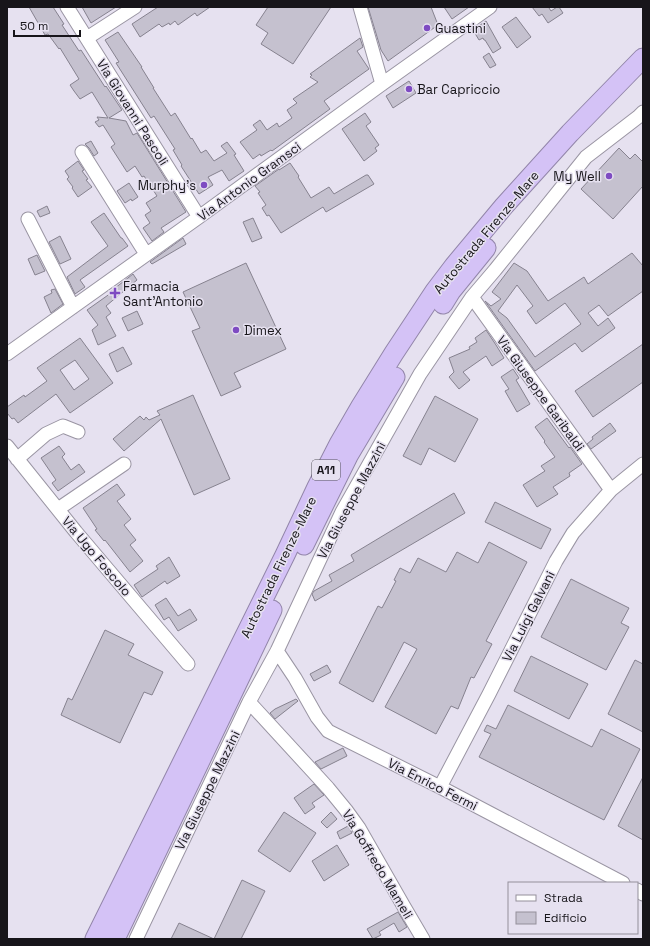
<svg xmlns="http://www.w3.org/2000/svg" width="650" height="946" font-family="'Space Grotesk',sans-serif">
<style>
.building{fill:#c5c1cf;stroke:#86828f;fill-rule:evenodd}
.lines{fill:none;stroke-linecap:round;stroke-linejoin:round}
.minor-casing{stroke:#9a95a3;stroke-width:15}
.highway-casing{stroke:#9285a9;stroke-width:21}
.minor{stroke:#fff;stroke-width:13}
.highway{stroke:#d4c2f6;stroke-width:19}
.poi-dot{fill:#7e4bc2;stroke:#e6e1f0;stroke-width:1.5}
.labels{text-anchor:middle;stroke-width:3;stroke-linejoin:round;paint-order:stroke}
.shield{fill:#e6e1f0;stroke:#55525a;stroke-width:1}
.shield-label{font-size:12px;font-weight:bold;fill:#17151a}
.poi-label{font-size:13px;fill:#17151a;stroke:#e6e1f0;text-anchor:start}
.street-label{font-size:13px;fill:#17151a;stroke:#e6e1f0}
</style>
<rect width="100%" height="100%" fill="#e6e1f0"/>
<path class="building" d="M29 7H53L64 24 62 25 79 51 81 50 105 87 106 86 122 110 109 118 126 121 133 135 137 133 186 212 161 228 164 232 152 241 143 228 150 223 145 215 151 211 146 203 157 196 144 176 142 177 135 166 127 172 111 147 115 144 103 125 99 127 95 122 99 120 97 117 108 118 92 92 80 99 74 91 70 85 79 79 60 48 59 49 48 34 45 35Z
M82 7H116L91 23Z
M158 7H210L197 16 195 13 178 25 175 21 170 25 169 23 162 27 159 24 140 37 132 24Z
M268 7H331L293 64 261 44 268 33 256 25Z
M368 7H431L438 25 388 61 381 50Z
M444 7H469L452 19Z
M532 7H550L549 8 551 11 557 7H559L563 13 548 23 542 14 539 16Z
M516 17 531 37 517 48 502 27Z
M486 21 501 48 493 53 485 40H484L483 38 479 40 473 30Z
M118 32 142 67H141L154 88H153L171 116 175 113 191 139 192 138 201 153 206 150 214 161 227 153 221 146 227 142 236 154 234 155 244 171 229 181 222 170 208 177 213 185 199 194 181 166 182 165 173 150 175 149 154 116 151 118 116 63 119 62 105 40Z
M360 38 363 47 357 51 369 69 324 101 330 109 272 151 271 150 261 156 260 154 253 159 240 142 257 130 253 125 260 120 267 130 277 123 279 127 292 118 287 110 297 103 293 99 318 82 310 77 312 75 310 74Z
M489 53 496 65 490 68 483 57Z
M409 81 416 93 393 108 386 96Z
M365 113 371 122 366 126 379 145 375 148 377 151 364 161 342 129Z
M91 141 98 153 94 156 89 148 85 144Z
M619 148 630 159 635 154 643 162V186L613 219 581 189Z
M78 161 84 170 82 171 88 179 86 180 92 187 78 197 72 188 73 187 67 179 69 177 65 171Z
M290 163 299 176 298 177 311 198 329 187 334 194 366 175H368L374 184 326 212 323 207 281 233 269 215 267 216 262 208 266 205 258 193 260 192 255 186 279 169V170Z
M129 183 138 197 132 201 131 199 125 203 117 191Z
M47 206 50 213 40 217 37 211Z
M104 213 121 238H122L128 246 80 280 85 287 75 294 67 277 108 246 91 222Z
M253 218 262 238 252 242 243 222Z
M60 236 71 259 60 264 49 242Z
M183 238 186 244 152 264 150 262Z
M632 253 643 266V291L608 316 599 305 588 313 598 326 608 318 615 328 582 352 575 343 535 371 485 301 491 306 501 299 492 292 514 263 527 271 548 301 584 277 588 284ZM517 285 533 306 527 311 536 324 565 303 581 324 535 357 507 318 498 311Z
M37 255 45 271 35 275 28 259Z
M246 263 286 349 234 373 241 387 221 396 192 331 200 328 183 292Z
M133 274 137 280 106 306 111 313 106 317 116 336 98 345 92 330 98 325 87 310 111 293 110 292Z
M55 289 63 304 51 313 44 297 52 293 51 290Z
M137 311 143 324 128 331 122 318Z
M486 330 496 345 504 358 492 366 486 356 463 372 470 380 459 389 449 377 454 372 449 358 470 349 469 347 477 342 475 338Z
M80 338 113 383 70 413 56 394 18 423 14 418 12 419 7 413V407L24 395 25 397 47 381 37 368ZM75 360 89 379 74 390 60 370Z
M643 344V382L593 417 575 391Z
M123 347 132 364 117 372 109 354Z
M513 369 519 378 516 380 530 404 517 412 505 391 509 389 501 377Z
M193 395 230 479 194 495 161 419 124 451 113 439 140 416 144 420 146 417 149 420 160 415 157 411Z
M435 396 478 419 455 462 429 448 421 465 403 456Z
M547 418 569 448 570 447 582 464 569 473 570 476 553 487 558 494 537 507 523 485 545 471 541 466 555 457 544 442 545 441 535 427Z
M610 423 616 431 591 449 587 444 593 439 592 437Z
M59 446 65 454 62 457 71 470 79 464 85 472 58 491 52 483 56 480 41 458Z
M117 484 125 495 117 501 131 519 124 525 136 540 130 545 143 561 130 572 105 540 104 541 95 530 97 529 83 508Z
M454 493 465 513 315 601 312 594 314 591 332 581 329 575 354 561 351 555Z
M495 502 551 529 541 549 485 522Z
M489 542 527 562 486 641 492 644 474 678 471 677 458 709 451 706 436 734 385 707 417 649 404 642 373 702 339 683 378 606 382 608 396 581 394 580 400 568 410 573 418 558 446 572 457 552 478 563Z
M169 557 180 576 167 584 165 581 142 597 134 585 158 569 156 566Z
M571 579 629 608 621 623 629 627 606 670 541 637Z
M166 598 178 616 190 609 197 620 178 631 169 617 164 620 155 605Z
M105 630 134 644 128 655 163 672 152 695 144 692 120 743 61 715 68 698 72 700Z
M531 656 588 684 569 719 514 691Z
M635 660 643 664V732L608 714Z
M327 665 331 672 314 681 310 674Z
M296 699 298 701 275 719 270 713 275 709Z
M508 705 592 747 601 729 640 749 604 820 479 757 491 734 484 731 487 725 496 729Z
M343 748 347 756 321 769 315 762Z
M643 777V840L618 826Z
M314 784 324 795 312 803 315 807 305 814 294 798Z
M284 812 316 833 290 872 258 851Z
M331 812 337 819 327 828 321 822Z
M348 826 352 833 340 839 337 832Z
M337 845 349 865 324 881 312 861Z
M242 880 265 891 241 939H171L179 923 214 939Z
M398 912 407 927 399 932 394 923 379 932 381 935 373 939 367 929Z"/>
<g class="lines">
<defs>
<path id="minor" d="M67 7 199 217
M360 7 382 84
M87 38 135 7
M82 152 146 254
M28 219 73 307
M472 297 611 490
M7 354 199 217 382 84 490 7
M7 446 76 532 188 664
M17 459 46 434 63 426 78 432
M58 509 124 464
M277 651 295 678 317 717 328 731 440 787 623 883
M249 702 328 788 346 810 359 828 403 905 423 939
M440 787 489 694 556 561 573 533 611 490 643 464
M637 890 643 894
M136 939 249 702 277 651 342 512 420 374 472 297 495 270 586 157 638 117 643 112"/>
<path id="highway" d="M443 304 451 291 486 248
M304 545 348 456 395 377
M95 939 285 555 317 487 339 444 361 406 394 353 435 291 454 266 504 206 570 133 643 58
M115 939 272 610"/>
</defs>
<use href="#minor" class="minor-casing"/>
<use href="#highway" class="highway-casing"/>
<use href="#minor" class="minor"/>
<use href="#highway" class="highway"/>
</g>
<g class="poi-dot">
<circle cx="427" cy="28" r="4"/>
<circle cx="409" cy="89" r="4"/>
<circle cx="609" cy="176" r="4"/>
<circle cx="204" cy="185" r="4"/>
<path d="M113 287h4v4h4v4h-4v4h-4v-4h-4v-4h4z"/>
<circle cx="236" cy="330" r="4"/>
</g>
<g class="labels">
<rect class="shield" x="312" y="460" width="28" height="20" rx="3"/>
<g class="shield-label">
<text x="326" y="474">A11</text>
</g>
<g class="poi-label">
<text x="435" y="33">Guastini</text>
<text x="417" y="94">Bar Capriccio</text>
<text x="601" y="181" text-anchor="end">My Well</text>
<text x="196" y="190" text-anchor="end">Murphy's</text>
<text x="123" y="291">Farmacia<tspan x="123" dy="15">Sant'Antonio</tspan></text>
<text x="244" y="335">Dimex</text>
</g>
<g class="street-label">
<text transform="translate(133 112) rotate(58)" y="5">Via Giovanni Pascoli</text>
<text transform="translate(249 181) rotate(-36)" y="5">Via Antonio Gramsci</text>
<text transform="translate(486 232) rotate(-50)" y="5">Autostrada Firenze-Mare</text>
<text transform="translate(541 393) rotate(54)" y="5">Via Giuseppe Garibaldi</text>
<text transform="translate(351 500) rotate(-62)" y="5">Via Giuseppe Mazzini</text>
<text transform="translate(97 556) rotate(50)" y="5">Via Ugo Foscolo</text>
<text transform="translate(278 567) rotate(-64)" y="5">Autostrada Firenze-Mare</text>
<text transform="translate(528 616) rotate(-63)" y="5">Via Luigi Galvani</text>
<text transform="translate(433 784) rotate(27)" y="5">Via Enrico Fermi</text>
<text transform="translate(207 790) rotate(-64)" y="5">Via Giuseppe Mazzini</text>
<text transform="translate(378 864) rotate(59)" y="5">Via Goffredo Mameli</text>
</g>
</g>
<rect width="650" height="946" fill="none" stroke="#17151a" stroke-width="16"/>
<rect x="508" y="882" width="130" height="52" fill="#e6e1f0" stroke="#938f9a"/>
<rect x="516" y="895" width="20" height="6" fill="#ffffff" stroke="#938f9a"/>
<text x="544" y="902" font-size="12" fill="#17151a">Strada</text>
<rect x="516" y="912" width="20" height="12" fill="#c5c1cf" stroke="#938f9a"/>
<text x="544" y="922" font-size="12" fill="#17151a">Edificio</text>
<path d="M14 30v6h66v-6" fill="none" stroke="#17151a" stroke-width="2"/>
<text x="20" y="30" font-size="12" fill="#17151a" stroke="#e6e1f0" stroke-width="3" paint-order="stroke">50 m</text>
</svg>
